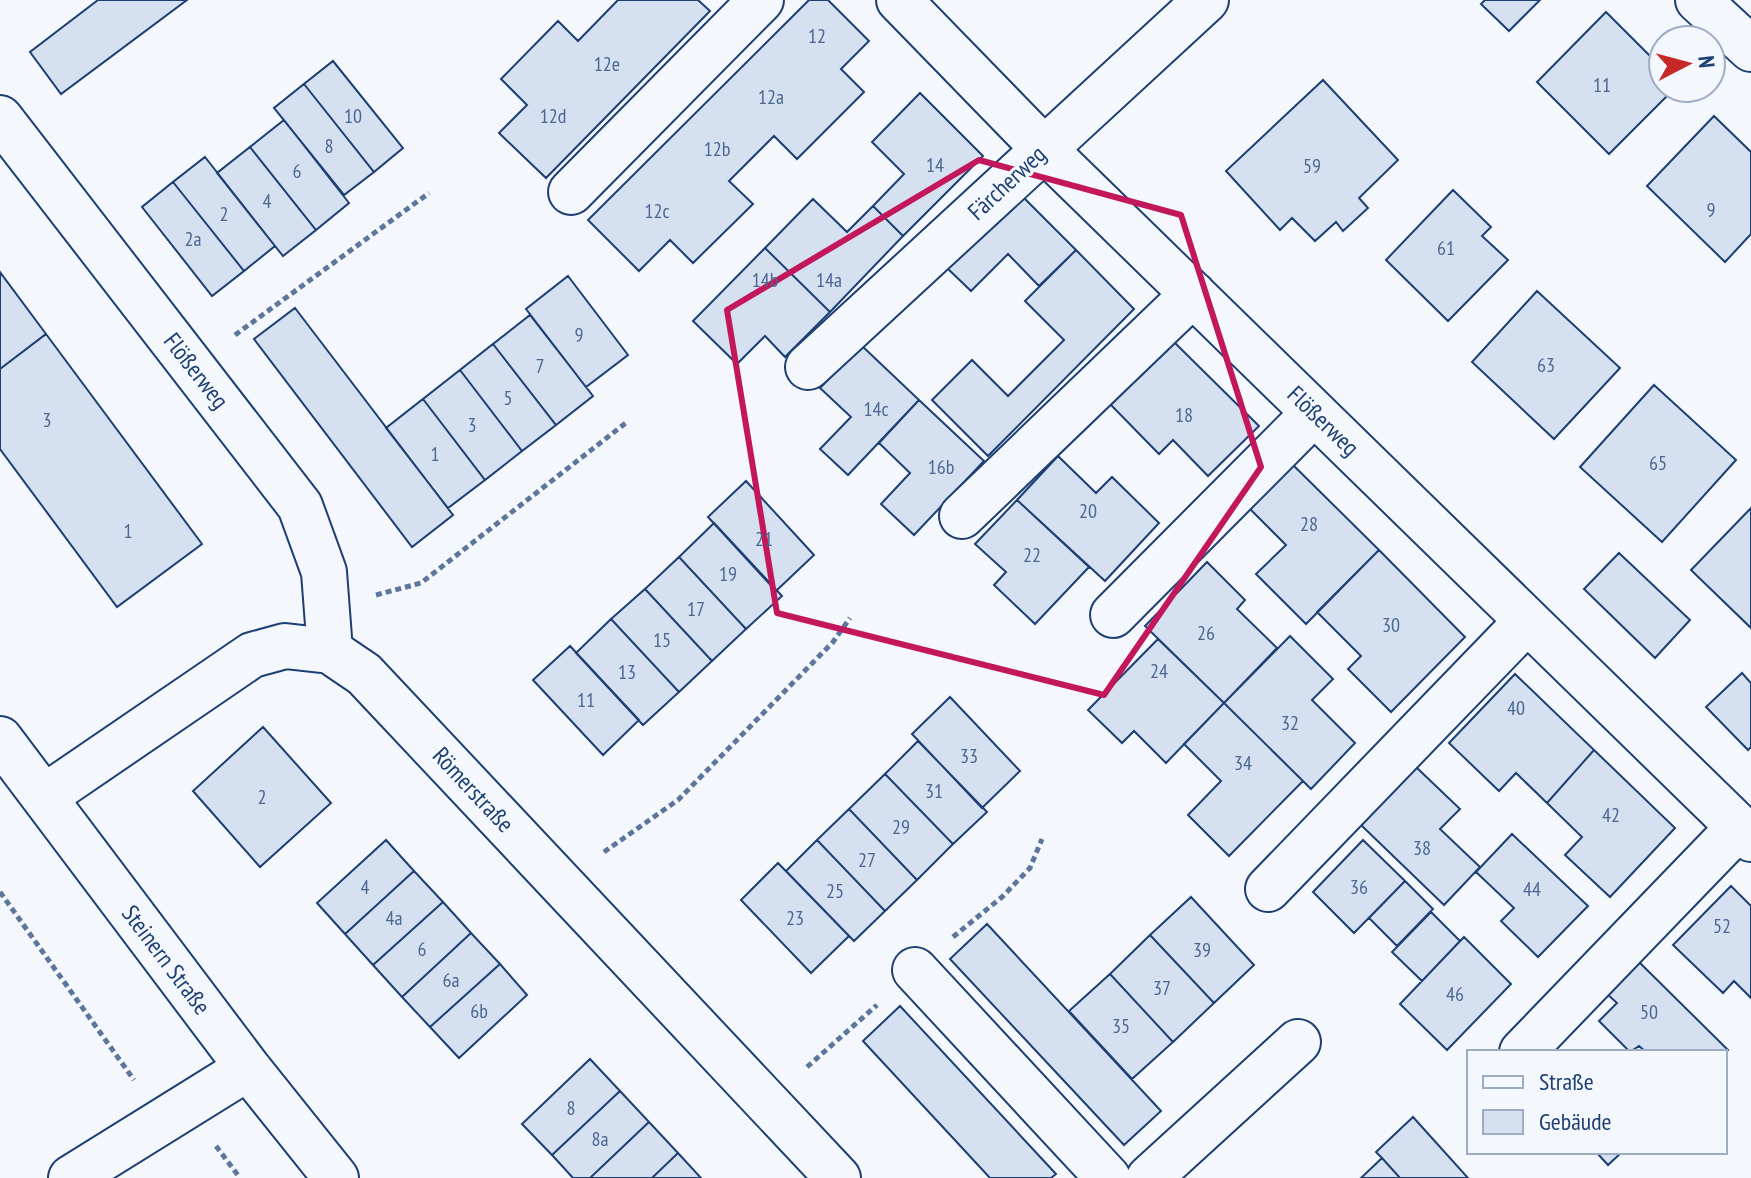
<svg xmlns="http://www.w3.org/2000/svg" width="1751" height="1178" font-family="'PT Sans Narrow',sans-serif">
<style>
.building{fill:#d5e0f0;stroke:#1d3f73;stroke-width:2}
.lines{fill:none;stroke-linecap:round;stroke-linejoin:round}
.minor-casing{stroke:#1d3f73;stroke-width:48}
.path{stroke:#5e769c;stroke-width:5;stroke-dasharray:6 4;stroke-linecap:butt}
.minor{stroke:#f4f7fb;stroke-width:44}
.marked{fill:none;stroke:#c2185b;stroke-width:6;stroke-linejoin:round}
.labels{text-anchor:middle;stroke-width:6;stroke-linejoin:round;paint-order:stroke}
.number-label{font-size:20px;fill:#4b6792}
.street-label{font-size:24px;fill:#1d3f73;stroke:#f4f7fb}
</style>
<rect width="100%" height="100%" fill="#f4f7fb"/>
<path class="building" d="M98 0H187L61 94 30 52Z
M618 0H698L710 11 546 178 499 133 527 105 501 79 558 21 578 41Z
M809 0H828L869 41 841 69 864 92 797 159 774 136 729 181 753 204 693 263 670 240 639 271 588 220Z
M1485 0H1540L1509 31 1481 4Z
M1606 12 1663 69V88H1675L1609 154 1537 82Z
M333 61 403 148 374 172 304 84Z
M1323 80 1398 160 1359 198 1368 208 1343 231 1336 222 1315 241 1292 218 1280 230 1226 171Z
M304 84 374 172 344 195 274 108Z
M920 93 983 156 903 236 873 206 904 174 872 142Z
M1714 116 1751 152V234L1725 262 1647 186Z
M284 120 349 203 316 230 250 147Z
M250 147 316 230 283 256 217 173Z
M205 157 275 246 244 271 173 182Z
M173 182 244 271 212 296 142 207Z
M1453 190 1491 227 1482 236 1508 260 1448 321 1386 260Z
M1019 193 1076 250 1039 286 1008 254 971 291 945 266Z
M813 199 847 232 873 206 903 236 830 312 765 248Z
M765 248 830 312 785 357 765 336 737 364 693 321Z
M1076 250 1134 309 988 456 932 400 972 360 1008 396 1064 340 1025 301Z
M0 272 46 334 0 369Z
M568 276 628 355 586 387 526 309Z
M1537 291 1620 368 1554 439 1472 362Z
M295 308 453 515 412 547 254 339Z
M530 315 593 396 556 425 493 344Z
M46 334 202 544 117 607 0 449V369Z
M1172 340 1259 426 1208 476 1173 440 1159 454 1109 403Z
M493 344 556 425 522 451 460 370Z
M861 345 919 400 848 475 820 449 851 417 820 388Z
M460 370 522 451 485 480 423 399Z
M1654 385 1736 460 1662 542 1580 467Z
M423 399 485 480 448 508 386 428Z
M919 400 984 461 914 535 881 504 910 473 879 443Z
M1058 456 1096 493 1112 477 1159 523 1105 581 1017 500Z
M1288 460 1379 550 1306 624 1256 574 1286 545 1245 504Z
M746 481 814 555 776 591 708 517Z
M1017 500 1089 567 1035 624 994 585 1006 572 975 544Z
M1751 508V628L1691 570Z
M714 523 782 596 746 629 679 557Z
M1379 550 1465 637 1391 712 1348 669 1361 656 1317 612Z
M1619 553 1690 620 1655 658 1584 589Z
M679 557 746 629 712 661 645 589Z
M1207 562 1245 600 1237 609 1277 648 1224 703 1145 626Z
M645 589 712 661 679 692 611 619Z
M611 619 679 692 643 725 576 653Z
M1290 636 1333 679 1312 700 1355 743 1311 789 1224 703Z
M1158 639 1224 703 1166 763 1134 731 1122 743 1088 710Z
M570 646 639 720 603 755 533 680Z
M1742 673 1751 683V747L1748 750 1706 707Z
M1515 674 1594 750 1547 803 1516 773 1499 791 1449 743Z
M950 697 1020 771 982 808 912 734Z
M1224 703 1303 781 1229 856 1188 815 1221 781 1184 744Z
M263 727 331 803 260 867 193 791Z
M918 741 987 812 953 844 885 774Z
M1594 750 1675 828 1610 897 1565 855 1582 837 1547 803Z
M1416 767 1460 809 1440 829 1480 867 1444 905 1361 825Z
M885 774 953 844 917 880 849 809Z
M849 809 917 880 885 911 817 840Z
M1512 834 1588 906 1538 957 1501 921 1514 908 1476 872Z
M386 840 414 871 345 934 317 903Z
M817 840 885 911 854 941 786 871Z
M1363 840 1405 881 1354 933 1313 892Z
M778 863 849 936 811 973 741 900Z
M414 871 443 902 373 965 345 934Z
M1405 881 1433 909 1397 946 1369 918Z
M1731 886 1751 906V998L1734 981 1723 993 1673 945Z
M1191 897 1254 965 1214 1003 1150 935Z
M443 902 471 933 402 997 373 965Z
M1431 912 1460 941 1422 981 1392 952Z
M987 924 1161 1111 1124 1145 950 959Z
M471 933 500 964 430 1027 402 997Z
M1150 935 1214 1003 1173 1042 1110 974Z
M1464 937 1511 984 1447 1050 1400 1004Z
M1639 962 1728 1050 1725 1053 1646 1052 1639 1046 1630 1052 1599 1021 1617 1003 1607 994Z
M500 964 527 995 459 1058 430 1027Z
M1110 974 1173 1042 1132 1079 1069 1011Z
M900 1006 1056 1174 1051 1178H990L863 1041Z
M590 1059 620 1091 552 1155 522 1124Z
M620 1091 649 1122 590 1178H573L552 1155Z
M1413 1117 1468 1178H1400L1382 1158 1376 1152Z
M649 1122 678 1153 652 1178H590Z
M1596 1152H1622L1608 1165Z
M678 1153 701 1178H652Z
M1382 1158 1400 1178H1361Z"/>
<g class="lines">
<defs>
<path id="minor" d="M899 0 1044 149 1751 839
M1698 0 1751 49
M0 118 300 506 324 572 330 651
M571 192 761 0
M808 367 1206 0
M962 516 1193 294
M1113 615 1314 413
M0 739 248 1068 336 1178
M44 797 252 655 285 646 330 651 364 674 838 1178
M1268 889 1527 621
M915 970 1108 1178
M1522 1052 1739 827
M71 1178 248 1068
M1149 1178 1298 1042"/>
</defs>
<use href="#minor" class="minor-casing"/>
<path class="path" d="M235 335 429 193
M376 595 421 583 627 422
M604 852 678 800 833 642 850 618
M0 892 134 1080
M953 937 1002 897 1030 868 1042 839
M807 1067 877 1005
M216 1146 240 1178"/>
<use href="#minor" class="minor"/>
</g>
<path class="marked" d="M979 160 1181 215 1261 467 1104 695 777 613 727 310Z"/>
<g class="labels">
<g class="number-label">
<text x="817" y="43">12</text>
<text x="607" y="71">12e</text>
<text x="1602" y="92">11</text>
<text x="771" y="104">12a</text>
<text x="353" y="123">10</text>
<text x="553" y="123">12d</text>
<text x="329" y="153">8</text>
<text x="717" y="156">12b</text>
<text x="935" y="172">14</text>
<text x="1312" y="173">59</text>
<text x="297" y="178">6</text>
<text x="267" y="208">4</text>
<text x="1711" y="217">9</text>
<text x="657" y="218">12c</text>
<text x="224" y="221">2</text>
<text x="193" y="246">2a</text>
<text x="1446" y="255">61</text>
<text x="765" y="287">14b</text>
<text x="829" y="287">14a</text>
<text x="579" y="342">9</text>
<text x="1546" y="372">63</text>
<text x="540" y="373">7</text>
<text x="508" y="405">5</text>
<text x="876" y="416">14c</text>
<text x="1184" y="422">18</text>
<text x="47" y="427">3</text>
<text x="472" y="432">3</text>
<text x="435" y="461">1</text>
<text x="1658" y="470">65</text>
<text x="941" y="474">16b</text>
<text x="1088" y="518">20</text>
<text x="1309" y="531">28</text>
<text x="128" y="538">1</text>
<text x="764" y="546">21</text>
<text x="1032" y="562">22</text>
<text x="728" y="581">19</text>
<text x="696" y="616">17</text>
<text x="1391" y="632">30</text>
<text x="1206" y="640">26</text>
<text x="662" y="647">15</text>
<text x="1159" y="678">24</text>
<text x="627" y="679">13</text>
<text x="586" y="707">11</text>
<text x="1516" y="715">40</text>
<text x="1290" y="730">32</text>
<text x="969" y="763">33</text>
<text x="1243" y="770">34</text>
<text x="934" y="798">31</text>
<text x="262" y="804">2</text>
<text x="1611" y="822">42</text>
<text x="901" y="834">29</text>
<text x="1422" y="855">38</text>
<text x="867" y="867">27</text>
<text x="365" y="894">4</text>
<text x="1359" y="894">36</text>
<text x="1532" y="896">44</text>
<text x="835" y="898">25</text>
<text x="394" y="925">4a</text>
<text x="795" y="925">23</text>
<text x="1722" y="933">52</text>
<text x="422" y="956">6</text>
<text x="1202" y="957">39</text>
<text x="451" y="987">6a</text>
<text x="1162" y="995">37</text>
<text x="1455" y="1001">46</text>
<text x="479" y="1018">6b</text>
<text x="1649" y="1019">50</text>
<text x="1121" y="1033">35</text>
<text x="571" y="1115">8</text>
<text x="600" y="1146">8a</text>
</g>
<g class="street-label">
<text transform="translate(1007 183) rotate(-43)" y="8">Färcherweg</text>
<text transform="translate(196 371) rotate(52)" y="8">Flößerweg</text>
<text transform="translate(1323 421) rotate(44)" y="8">Flößerweg</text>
<text transform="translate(473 790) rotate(47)" y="8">Römerstraße</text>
<text transform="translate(166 960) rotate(53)" y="8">Steinern Straße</text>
</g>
</g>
<rect x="1467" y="1050" width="260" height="104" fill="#f4f7fb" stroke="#9eadc5" stroke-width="2"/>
<rect x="1483" y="1076" width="40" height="12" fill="#f4f7fb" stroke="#9eadc5" stroke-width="2"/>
<text x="1539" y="1090" font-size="24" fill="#1d3f73">Straße</text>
<rect x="1483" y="1110" width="40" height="24" fill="#d5e0f0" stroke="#9eadc5" stroke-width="2"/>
<text x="1539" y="1130" font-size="24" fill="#1d3f73">Gebäude</text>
<g transform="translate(1687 64) rotate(84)"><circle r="38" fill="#f4f7fb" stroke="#9eadc5" stroke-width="2"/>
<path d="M0-6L14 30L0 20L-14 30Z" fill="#c62828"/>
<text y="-12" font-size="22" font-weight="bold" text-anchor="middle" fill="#1d3f73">N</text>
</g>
</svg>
